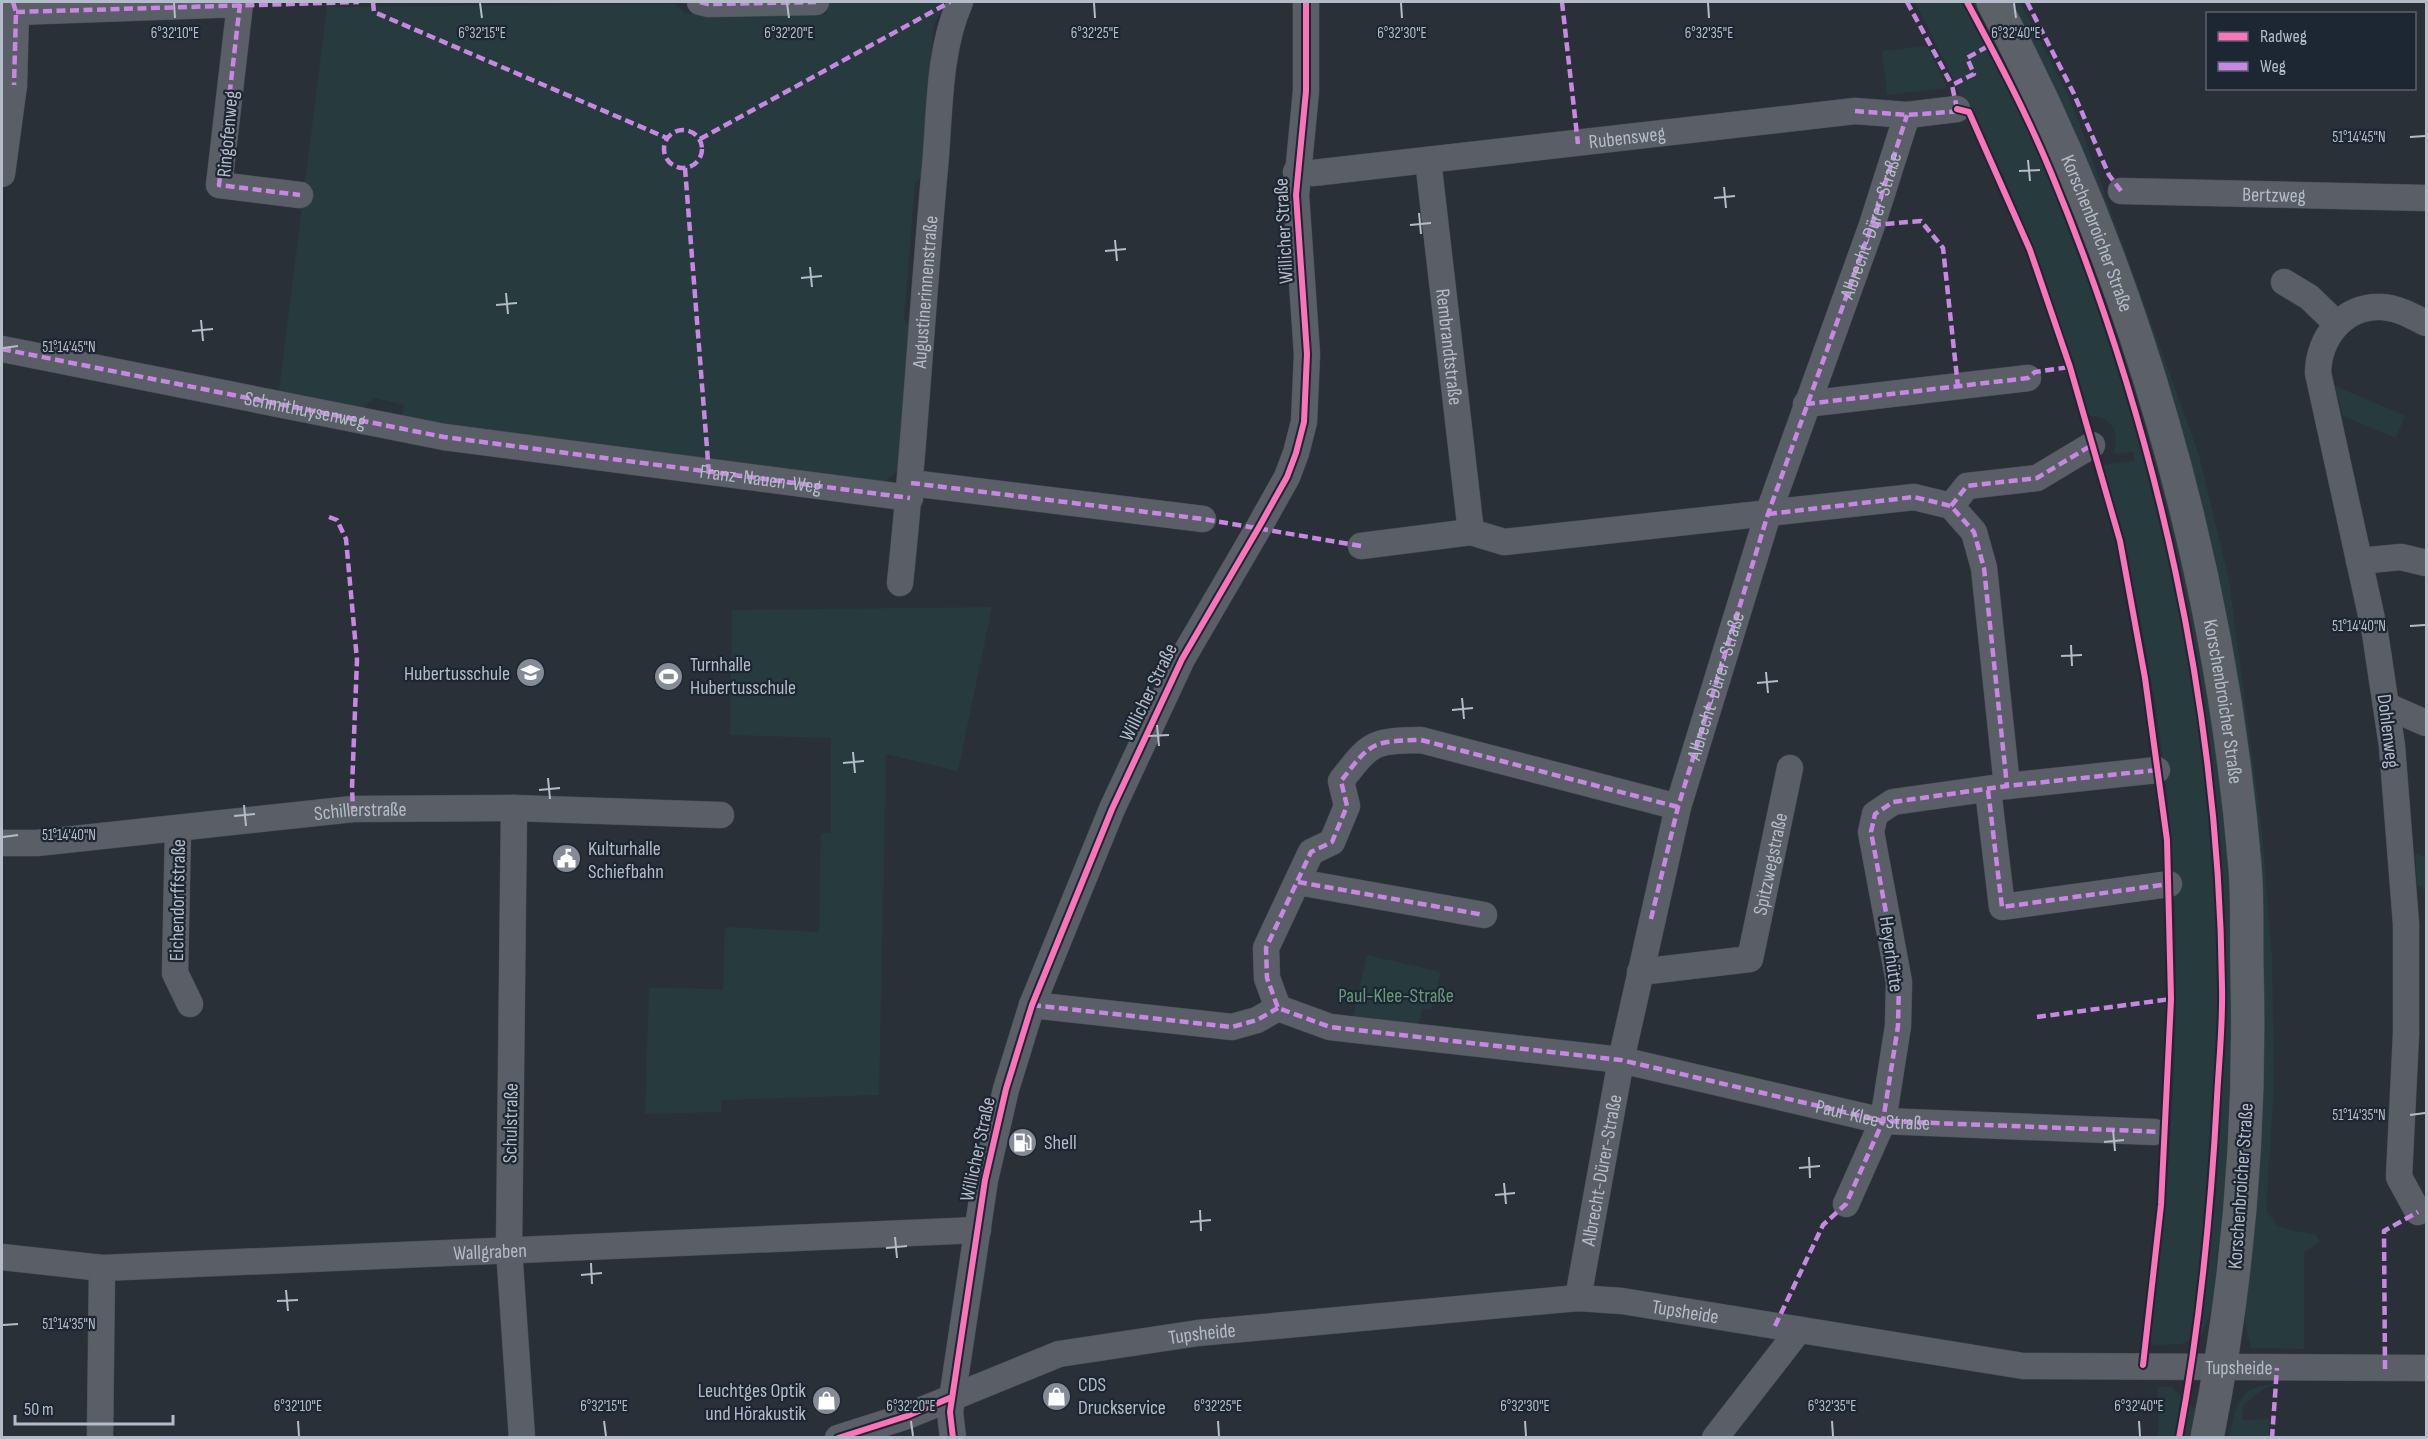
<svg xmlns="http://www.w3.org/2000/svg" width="2428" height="1439" font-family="'Sofia Sans Condensed',sans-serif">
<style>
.green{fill:#273a3e}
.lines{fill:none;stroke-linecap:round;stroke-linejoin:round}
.minor-casing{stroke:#484c53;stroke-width:27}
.major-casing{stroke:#484c55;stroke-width:34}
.minor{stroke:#5a5e66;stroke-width:26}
.major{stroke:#5c6168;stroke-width:33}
.quiet{stroke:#c787e3;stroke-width:4.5;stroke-dasharray:9 4.5;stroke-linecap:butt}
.cycleway-casing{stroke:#1d2633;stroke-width:10}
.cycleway{stroke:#fb73b8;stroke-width:6}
.ticks{fill:none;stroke:#b4bcc9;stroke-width:2}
.labels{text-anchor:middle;stroke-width:4.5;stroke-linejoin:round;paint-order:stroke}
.street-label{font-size:20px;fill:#b4bcc9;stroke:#1d2633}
.poi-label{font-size:20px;fill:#b4bcc9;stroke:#1d2633;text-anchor:start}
.park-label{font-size:20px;fill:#6b9a76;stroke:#1d2633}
.ticks-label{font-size:15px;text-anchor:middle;fill:#b4bcc9;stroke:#1d2633;stroke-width:4.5;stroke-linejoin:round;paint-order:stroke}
</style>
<rect width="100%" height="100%" fill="#2a3038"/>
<path class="green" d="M828 2H944L933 28 923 176 915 183 904 320 912 328 902 467 882 484 400 423 404 405 375 398 359 409 278 398 327 7 675 4 685 14H826Z
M1915 2H1980L2092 252 2170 497 2211 704 2224 811 2234 944 2233 1048 2227 1167 2212 1309 2202 1335 2181 1344 2154 1345 2150 1341C2170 1175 2184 1007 2171 839 2162 718 2136 582 2103 465L2135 461 2133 452 2113 454C2120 434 2113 416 2089 416 2066 333 2035 252 2002 172L1993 176 1966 120 1957 86Z
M2008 2H2020L2069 96 2107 200 2199 455 2229 580 2262 831 2272 958 2274 1086 2266 1210 2278 1227 2316 1235 2320 1242 2304 1252V1349L2251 1348 2245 1321 2263 1111V959L2221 612Z
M1927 46 1947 88 1887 95 1882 51Z
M2335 386 2405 416 2396 438 2343 416Z
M992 607 958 771 886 754 879 1095 721 1100V1112L645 1114 649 988 723 989 725 927 819 932 821 833H831V738L730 735 732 610Z
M2415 853 2426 858V889L2417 885Z
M1367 955 1441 972 1431 1010 1423 1008 1418 1026 1352 1020Z
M2279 1384 2265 1388 2244 1404 2242 1420 2269 1419V1437H2229C2237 1403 2238 1385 2279 1384Z
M2158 1387H2171L2195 1409 2190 1437H2158Z"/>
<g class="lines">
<defs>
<g id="minor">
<path d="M13 2 16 12 14 85"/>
<path d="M700 2 708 4 816 2"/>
<path d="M16 12 240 4 219 185 300 195"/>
<path d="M2 82 14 85 2 174"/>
<path id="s1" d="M1428 160 1471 532 1504 542 1914 497 1951 506 1974 532 1984 568 2007 786"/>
<path id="s2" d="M1296 172 1313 173 1855 111 1907 115 1957 109"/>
<path id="s3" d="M2121 191 2426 198"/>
<path d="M2284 282 2309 297 2337 324"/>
<path id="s4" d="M2 349 444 437 910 498"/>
<path d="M1806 404 2028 378"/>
<path d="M911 483 1203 519"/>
<path d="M1951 506 1967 486 2037 478 2092 445"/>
<path d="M1361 546 1471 532"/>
<path d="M2359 561 2401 557 2426 563"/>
<path id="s5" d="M900 583C915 444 922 305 935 167 940 113 938 52 960 2"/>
<path d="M2387 706 2426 723"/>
<path d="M1988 790 2002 907 2169 884"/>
<path d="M1678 807 1421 740C1372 741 1371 742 1341 781L1347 806 1332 842 1311 852 1266 948 1267 978 1278 1008 1330 1027 1621 1060 1883 1121 2154 1132"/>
<path d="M514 808 509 1249 522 1438"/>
<path d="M178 829 175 973 190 1004"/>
<path id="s6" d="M2 843H37L353 809 514 808 721 815"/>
<path d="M1298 882 1484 915"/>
<path id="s7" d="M1640 972 1750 959 1790 768"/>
<path d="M1032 1005 1232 1027 1257 1020 1278 1008"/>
<path d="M1846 1204 1883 1121 1898 1026 1899 982 1871 832 1875 814 1893 802 2007 786 2157 770"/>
<path d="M2418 1212 2399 1177 2406 1034V924L2392 746 2375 633 2318 373C2319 337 2344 305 2382 307 2398 308 2412 316 2426 323"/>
<path id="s8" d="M2 1257 102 1268 978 1230"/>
<path id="s9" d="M1578 1298 1621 1060 1678 807 1768 514 1872 225 1907 115"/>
<path d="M100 1438 102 1268"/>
<path id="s10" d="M838 1438 907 1416 1059 1354 1198 1333 1578 1298 1622 1301 2023 1366 2426 1368"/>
<path d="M953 1438 950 1412 985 1180 1006 1089 1032 1005 1112 809 1182 659 1259 527 1287 477 1296 453 1304 422 1307 354 1296 195 1306 91V2"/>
<path d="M1715 1438 1799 1330"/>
</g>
<g id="major">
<path id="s11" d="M1993 2C2134 266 2220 569 2245 867 2248 902 2246 937 2247 972 2251 1128 2238 1284 2207 1438"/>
</g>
</defs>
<use href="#minor" class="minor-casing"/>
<use href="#major" class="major-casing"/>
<use href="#minor" class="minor"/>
<use href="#major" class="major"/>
<g class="quiet">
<path d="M13 2 16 12 14 85"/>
<path d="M373 2 374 12 667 138"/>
<path d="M700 2 708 4 816 2"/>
<path d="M1562 2 1578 144"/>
<path d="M1907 2 1952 85"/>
<path d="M2027 2 2074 94 2109 175 2121 191"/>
<path d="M240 4 219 185 300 195"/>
<path d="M16 12 359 2"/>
<path d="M1957 109 1952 85 1974 74 1967 58 1990 45"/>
<path d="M1855 111 1907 115 1963 111"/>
<circle cx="683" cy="149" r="19"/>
<path d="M700 139 950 2"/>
<path d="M685 168 709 474"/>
<path d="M1872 225 1921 221 1943 248 1958 387"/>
<path d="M2 349 444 437 910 498"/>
<path d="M1806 404 2028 378 2035 372 2070 367"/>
<path d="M911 483 1203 519 1361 546"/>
<path d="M1951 506 1967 486 2037 478 2092 445"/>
<path d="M1768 514 1914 497 1951 506 1974 532 1984 568 2007 786"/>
<path d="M329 517 337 520 346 539 357 660 352 788 353 809"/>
<path d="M1988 790 2002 907 2169 884"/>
<path id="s12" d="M1678 807 1421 740C1372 741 1371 742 1341 781L1347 806 1332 842 1311 852 1266 948 1267 978 1278 1008 1330 1027 1621 1060 1883 1121 2165 1132"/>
<path d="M1298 882 1484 915"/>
<path id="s13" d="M1651 919 1678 807 1768 514 1872 225 1907 115"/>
<path d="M1032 1005 1232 1027 1257 1020 1278 1008"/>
<path d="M2037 1017 2171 999"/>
<path d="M1775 1326 1823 1225 1846 1204 1883 1121 1898 1026 1899 982 1871 832 1875 814 1893 802 2007 786 2157 770"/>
<path d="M2385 1369 2384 1231 2418 1212"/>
<path d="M2272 1438 2277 1368"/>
</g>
<defs>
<path id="cycleway" d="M1967 2C1997 58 2028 116 2052 175 2158 431 2219 709 2222 986 2223 1023 2219 1061 2217 1098 2211 1211 2200 1326 2179 1438
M1957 109 1969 112 2030 250 2070 367 2120 541 2145 678 2167 840 2171 999 2161 1205 2143 1365
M838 1438 907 1416 952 1397
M953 1438 950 1412 985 1180 1006 1089 1032 1005 1112 809 1182 659 1259 527 1287 477 1296 453 1304 422 1307 354 1296 195 1306 91V2"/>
</defs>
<use href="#cycleway" class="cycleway-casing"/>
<use href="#cycleway" class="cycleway"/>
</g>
<path class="ticks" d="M174 3 175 18M480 3 482 18M787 3 789 18M1094 3 1095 18M1401 3 1402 18M1708 3 1709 18M2014 3 2016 18M2410 137 2425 136M2028 160 2030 181M2019 171 2040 170M1724 187 1726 208M1714 198 1735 196M1419 213 1421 234M1410 225 1431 223M1115 240 1117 261M1105 251 1126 249M810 267 812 287M801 278 822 276M506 293 508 314M496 305 517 303M201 320 203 341M192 331 213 329M3 348 18 346M2410 626 2425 625M2071 645 2072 666M2061 656 2082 655M1766 672 1768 693M1757 683 1778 681M1462 698 1464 719M1452 710 1473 708M1157 725 1159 746M1148 736 1169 735M853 752 855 773M843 763 864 761M548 778 550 799M539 790 560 788M244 805 246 826M234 816 255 814M3 837 18 835M2410 1115 2425 1113M2113 1130 2115 1151M2104 1142 2124 1140M1809 1157 1810 1178M1799 1168 1820 1166M1504 1183 1506 1204M1495 1195 1515 1193M1200 1210 1201 1231M1190 1222 1211 1220M895 1237 897 1258M886 1248 907 1246M591 1263 592 1284M581 1275 602 1273M286 1290 288 1311M277 1301 298 1300M3 1325 18 1324M298 1421 299 1436M604 1421 606 1436M911 1421 913 1436M1218 1421 1219 1436M1525 1421 1526 1436M1832 1421 1833 1436M2139 1421 2140 1436"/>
<defs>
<symbol id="school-disc" viewBox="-11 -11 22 22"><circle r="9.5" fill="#848b96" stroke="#1d2633"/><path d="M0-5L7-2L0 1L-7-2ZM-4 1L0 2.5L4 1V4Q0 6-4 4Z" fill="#fff"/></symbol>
<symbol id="stadium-disc" viewBox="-11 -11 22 22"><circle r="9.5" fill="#848b96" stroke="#1d2633"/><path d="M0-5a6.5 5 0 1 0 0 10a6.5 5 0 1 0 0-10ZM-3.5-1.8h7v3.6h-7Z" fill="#fff"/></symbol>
<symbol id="civic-disc" viewBox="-11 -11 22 22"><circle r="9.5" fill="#848b96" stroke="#1d2633"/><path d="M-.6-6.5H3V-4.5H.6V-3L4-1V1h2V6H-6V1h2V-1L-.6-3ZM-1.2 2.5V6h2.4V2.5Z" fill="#fff"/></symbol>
<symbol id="fuel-disc" viewBox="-11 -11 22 22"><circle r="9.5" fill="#848b96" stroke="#1d2633"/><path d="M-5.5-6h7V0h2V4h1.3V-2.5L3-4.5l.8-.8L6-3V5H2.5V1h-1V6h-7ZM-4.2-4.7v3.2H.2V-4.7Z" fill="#fff"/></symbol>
<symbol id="shop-disc" viewBox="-11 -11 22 22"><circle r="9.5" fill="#848b96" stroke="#1d2633"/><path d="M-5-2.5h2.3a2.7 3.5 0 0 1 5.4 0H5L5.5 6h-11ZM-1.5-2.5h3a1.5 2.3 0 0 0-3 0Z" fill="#fff"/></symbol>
</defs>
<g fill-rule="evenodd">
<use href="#school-disc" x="514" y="656" width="33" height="33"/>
<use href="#stadium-disc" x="652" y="660" width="33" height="33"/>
<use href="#civic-disc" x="550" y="842" width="33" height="33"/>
<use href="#fuel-disc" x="1006" y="1126" width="33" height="33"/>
<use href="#shop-disc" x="1040" y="1380" width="33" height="33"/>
<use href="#shop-disc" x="810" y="1384" width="33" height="33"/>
</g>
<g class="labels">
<g class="street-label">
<text transform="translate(227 134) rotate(-85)" y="7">Ringofenweg</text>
<text dy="7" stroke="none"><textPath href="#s2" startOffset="333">Rubensweg</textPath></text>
<text dy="7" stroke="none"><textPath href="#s3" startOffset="153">Bertzweg</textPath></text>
<text dy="7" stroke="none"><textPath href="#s13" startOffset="728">Albrecht-Dürer-Straße</textPath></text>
<text transform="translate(1283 231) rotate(-93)" y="7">Willicher Straße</text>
<text dy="7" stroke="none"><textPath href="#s11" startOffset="254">Korschenbroicher Straße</textPath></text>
<text dy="7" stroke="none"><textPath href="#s5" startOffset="292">Augustinerinnenstraße</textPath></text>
<text dy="7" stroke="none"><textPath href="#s1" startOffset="188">Rembrandtstraße</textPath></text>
<text dy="7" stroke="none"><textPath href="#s4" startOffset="309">Schmithuysenweg</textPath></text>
<text dy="7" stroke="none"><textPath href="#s4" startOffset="770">Franz-Nauen-Weg</textPath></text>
<text dy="7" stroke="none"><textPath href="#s13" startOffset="242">Albrecht-Dürer-Straße</textPath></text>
<text transform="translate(1148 692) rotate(-64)" y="7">Willicher Straße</text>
<text dy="7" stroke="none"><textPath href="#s11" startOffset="740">Korschenbroicher Straße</textPath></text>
<text transform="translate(2389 731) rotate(83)" y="7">Dohlenweg</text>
<text dy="7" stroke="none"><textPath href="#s6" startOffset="360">Schillerstraße</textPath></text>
<text dy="7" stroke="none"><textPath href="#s7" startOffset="208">Spitzwegstraße</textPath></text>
<text transform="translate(177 900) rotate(-89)" y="7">Eichendorffstraße</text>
<text transform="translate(1892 954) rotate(82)" y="7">Heyerhütte</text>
<text dy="7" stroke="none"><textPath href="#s12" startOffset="1224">Paul-Klee-Straße</textPath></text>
<text transform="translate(510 1123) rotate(-89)" y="7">Schulstraße</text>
<text transform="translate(977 1149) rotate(-78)" y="7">Willicher Straße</text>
<text dy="7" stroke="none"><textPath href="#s9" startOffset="130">Albrecht-Dürer-Straße</textPath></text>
<text transform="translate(2240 1186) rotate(-86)" y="7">Korschenbroicher Straße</text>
<text dy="7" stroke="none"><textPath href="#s8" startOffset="489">Wallgraben</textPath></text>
<text dy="7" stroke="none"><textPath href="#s10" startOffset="867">Tupsheide</textPath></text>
<text dy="7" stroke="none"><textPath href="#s10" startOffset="381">Tupsheide</textPath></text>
<text dy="7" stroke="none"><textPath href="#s10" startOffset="1425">Tupsheide</textPath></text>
</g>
<g class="poi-label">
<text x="690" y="671">Turnhalle<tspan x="690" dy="23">Hubertusschule</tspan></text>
<text x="510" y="680" text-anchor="end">Hubertusschule</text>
<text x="588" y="855">Kulturhalle<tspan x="588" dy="23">Schiefbahn</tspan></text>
<text x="1044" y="1149">Shell</text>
<text x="1078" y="1391">CDS<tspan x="1078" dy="23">Druckservice</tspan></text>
<text x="806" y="1397" text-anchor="end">Leuchtges Optik<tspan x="806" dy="23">und Hörakustik</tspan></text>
</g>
<g class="park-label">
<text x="1396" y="1002">Paul-Klee-Straße</text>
</g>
</g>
<g class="ticks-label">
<text x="175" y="38">6°32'10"E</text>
<text x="482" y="38">6°32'15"E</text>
<text x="789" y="38">6°32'20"E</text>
<text x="1095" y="38">6°32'25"E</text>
<text x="1402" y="38">6°32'30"E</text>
<text x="1709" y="38">6°32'35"E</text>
<text x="2016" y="38">6°32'40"E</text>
<text x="2359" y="142">51°14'45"N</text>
<text x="69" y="352">51°14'45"N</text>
<text x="2359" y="631">51°14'40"N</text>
<text x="69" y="840">51°14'40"N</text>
<text x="2359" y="1120">51°14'35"N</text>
<text x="69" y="1329">51°14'35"N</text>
<text x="298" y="1411">6°32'10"E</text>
<text x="604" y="1411">6°32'15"E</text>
<text x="911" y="1411">6°32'20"E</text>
<text x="1218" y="1411">6°32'25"E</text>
<text x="1525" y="1411">6°32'30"E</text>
<text x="1832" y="1411">6°32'35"E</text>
<text x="2139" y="1411">6°32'40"E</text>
</g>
<rect width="2428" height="1439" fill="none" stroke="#b4bcc9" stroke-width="6"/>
<rect x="2206" y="12" width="210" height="78" fill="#1d2633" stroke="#59626f" stroke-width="1.5"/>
<rect x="2218" y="32" width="30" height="9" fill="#fb73b8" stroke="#59626f" stroke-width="1.5"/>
<text x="2260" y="42" font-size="18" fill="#b4bcc9">Radweg</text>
<rect x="2218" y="62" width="30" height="9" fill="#c787e3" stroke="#59626f" stroke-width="1.5"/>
<text x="2260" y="72" font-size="18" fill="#b4bcc9">Weg</text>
<path d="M15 1415v9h158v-9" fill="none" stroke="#b4bcc9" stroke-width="3"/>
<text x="24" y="1415" font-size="18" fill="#b4bcc9" stroke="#1d2633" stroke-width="4.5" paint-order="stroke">50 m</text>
</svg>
